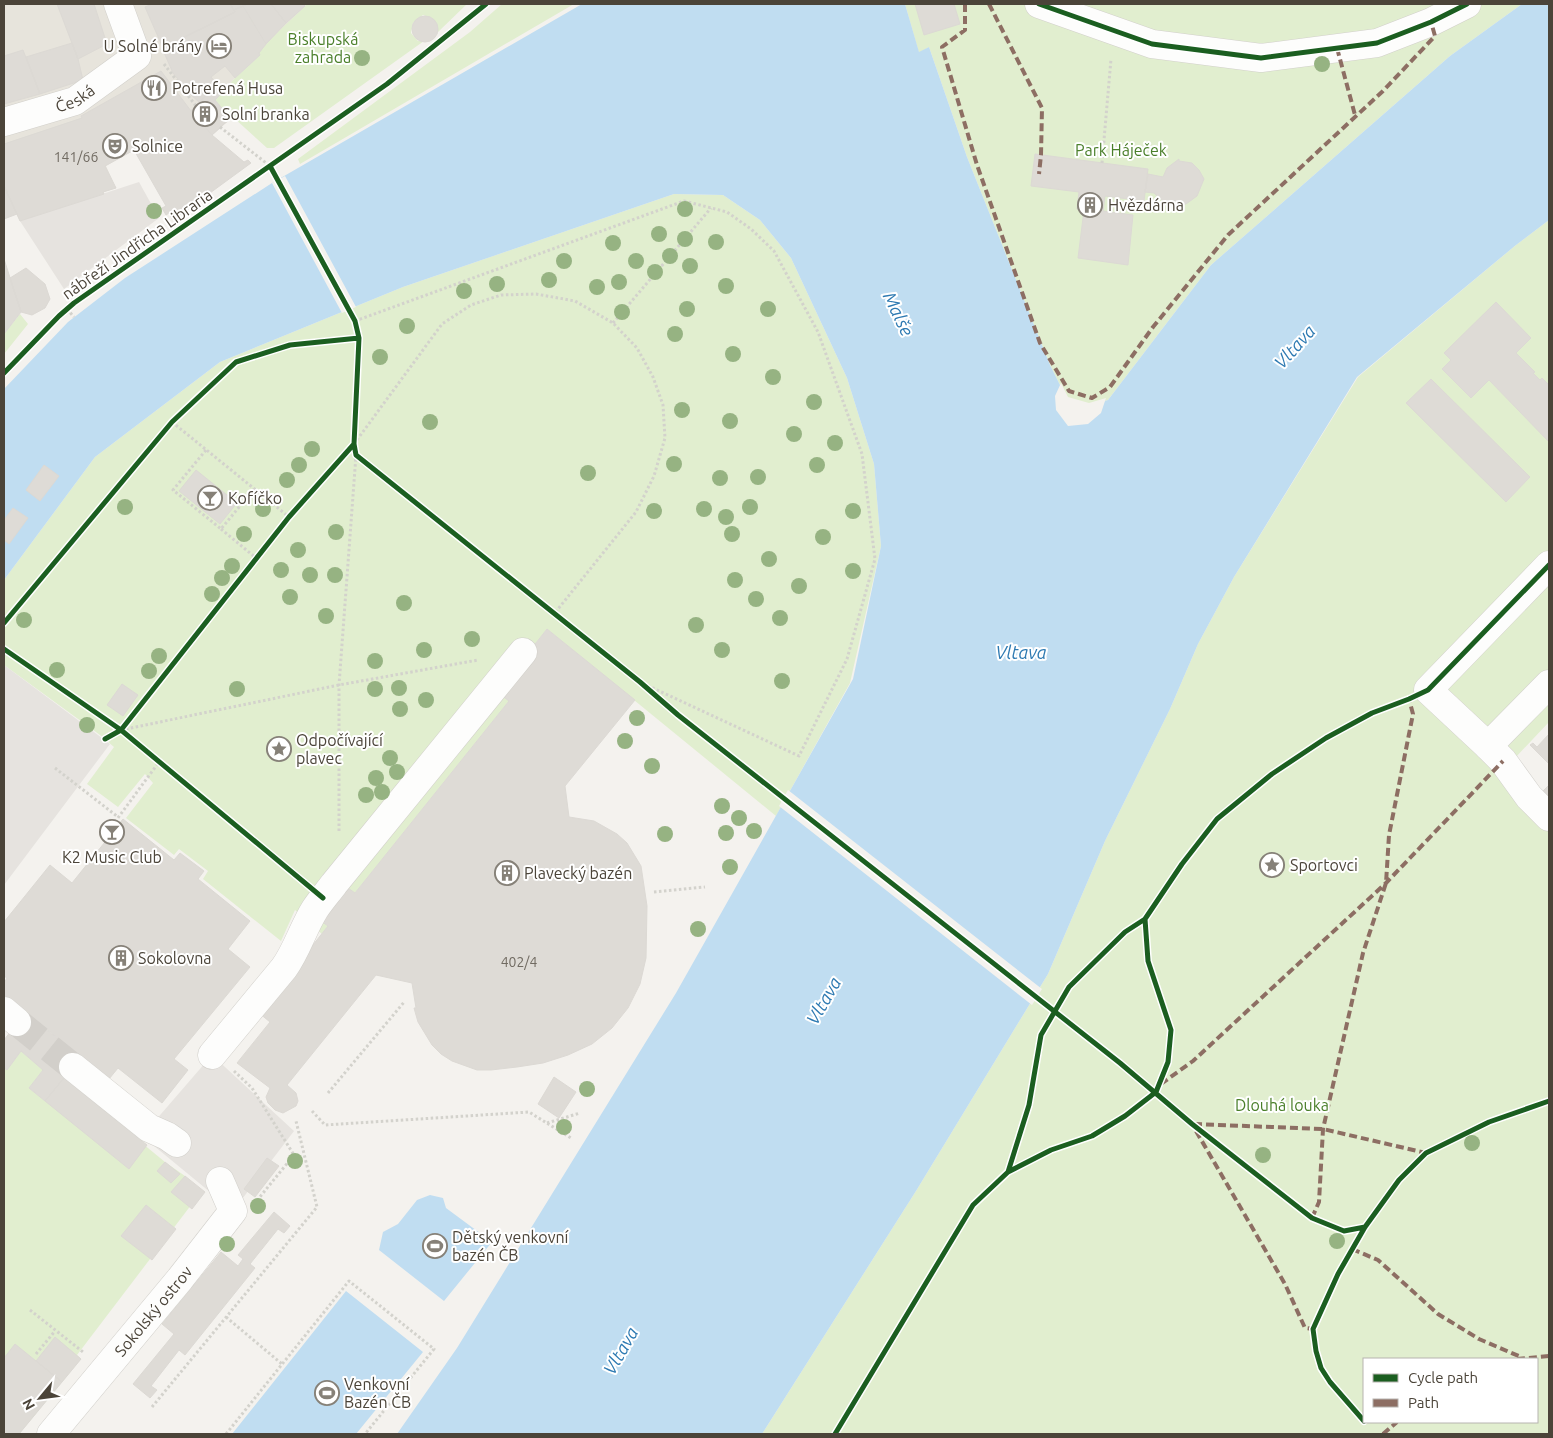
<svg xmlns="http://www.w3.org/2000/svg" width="1553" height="1438" font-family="Ubuntu,sans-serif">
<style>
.residential{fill:#e7e4dc}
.green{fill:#e1eecf;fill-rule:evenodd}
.parking{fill:#e6e3df}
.water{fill:#c0ddf1}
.pier{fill:#f4f2ee}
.building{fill:#dedbd6;stroke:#dcd9d4}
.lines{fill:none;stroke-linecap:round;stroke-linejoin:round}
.minor-tunnel{stroke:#d2cfca;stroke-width:28;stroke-dasharray:28 14;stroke-linecap:butt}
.minor-casing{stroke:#d2d0cb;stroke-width:29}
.path{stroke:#d3d2cc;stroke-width:3;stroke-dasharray:2.5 2.5;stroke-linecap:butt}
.minor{stroke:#fdfdfc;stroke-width:28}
.quiet{stroke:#8d6e63;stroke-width:4;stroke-dasharray:8 4;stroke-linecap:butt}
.cycleway-casing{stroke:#fff;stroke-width:8}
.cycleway{stroke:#1b5e20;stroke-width:5}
.tree{fill:#96b382}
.labels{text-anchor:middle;stroke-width:4;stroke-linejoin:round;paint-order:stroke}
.number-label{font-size:14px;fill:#706a61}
.park-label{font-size:16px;fill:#4a7f2a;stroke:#fff}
.poi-label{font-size:16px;fill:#4b4439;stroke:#fff;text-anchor:start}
.street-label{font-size:16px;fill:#4b4439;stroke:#fff}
.water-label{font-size:18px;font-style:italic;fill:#2e7ab2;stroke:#fff}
</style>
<rect width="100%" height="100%" fill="#f4f2ee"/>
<path class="residential" d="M4 4H307L260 55 235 78 215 100 231 119 212 135 134 150 106 166 116 188 104 192V194L20 221 4 186Z"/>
<path class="green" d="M307 4H467L438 32C437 22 433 18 423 15L413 23 411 33 418 41H424L274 148H267L234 118 231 119 215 100 235 78 260 55 259 53C273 34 291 21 307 4Z
M502 4H574L300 164 298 159 470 32Z
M905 4H1522L1450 56 1211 265 1108 400 1089 406 1067 399 1050 365 967 157 929 47 919 53Z
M674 194 723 195 760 220 791 258 847 378 874 464 881 546 850 683 776 816 547 629 497 692 509 701 355 893 348 888 321 921 328 926 322 934 295 910 281 941 203 879 208 871 179 849 174 855 126 818 153 783 145 774 118 807 87 784 114 747 100 735 4 665V580L95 457 220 362 403 287Z
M1549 220V722L1498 776 1549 826V1434H762L916 1191 1048 974 1105 841 1170 709 1198 644 1234 577 1358 377 1516 245ZM1364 1359H1537V1422H1364Z
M20 314 28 324 4 354V334Z
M21 1051 43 1070 29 1088 45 1101 64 1079 165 1162 185 1176 201 1192 77 1355 81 1359 19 1434H4V1068L7 1070Z"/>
<path class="parking" d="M139 182 159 218 64 289 20 221Z
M4 665 110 744 4 885Z
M212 1055 294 1131 233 1211 142 1136Z"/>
<path class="water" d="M582 4H905L919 52 929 47 967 157 1050 365 1067 399 1089 406 1108 400 1211 265 1450 56 1522 4H1549V220L1516 245 1357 377 1234 577 1198 644 1170 709 1105 841 1048 974 916 1191 762 1434H397L457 1348 676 993 853 679 881 546 874 464 847 378 791 258 760 220 723 195 674 194 403 287 220 362 95 457 4 580V389L68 322 125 278 272 183Z
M430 1195 443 1198 446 1208 492 1242 444 1301 379 1250 383 1232 398 1224 417 1200Z
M346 1291 423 1352 356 1434H232Z"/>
<path class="pier" d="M285 176 356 307 342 313 272 183Z
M1061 383 1068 397 1089 403 1106 398 1101 413 1088 424 1068 426 1056 410 1055 396Z
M788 790 1042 989 1032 1005 779 806Z"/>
<path class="building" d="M57 4H94L107 44 78 59Z
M152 4H230L235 12 163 48 145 7Z
M230 4H247L234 10Z
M247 4H271L286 23 266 44 243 6Z
M271 4H303L305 6 286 23Z
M915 4H954L960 24 924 35Z
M243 6 266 44 259 53 260 55 235 78 225 66 211 77 218 85 199 102 190 94 173 73 162 48 235 12 234 10Z
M412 29a13 13 0 1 1 26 0a13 13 0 1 1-26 0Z
M72 43 78 59 83 80 40 94 26 57Z
M23 50 40 94 4 104V56Z
M161 71 191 111 202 99 225 123 212 135 244 162 248 160 251 163 173 220 169 213 166 215 162 208 166 206 134 150 105 166 116 188 103 192 104 194 20 221 4 186V144L82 118 81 116Z
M218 85 222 93 215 100 231 119 225 123 202 99Z
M202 99 225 123 212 135 191 111Z
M1035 154 1148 169 1144 201 1105 196 1103 211 1133 215 1128 265 1078 258 1084 210 1077 209 1079 192 1031 186Z
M1179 159V161L1192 163 1199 170 1204 179 1197 196 1186 204 1173 206 1165 203 1154 193 1145 192 1148 174 1163 177 1167 168Z
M4 186 17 214 4 219Z
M4 259 21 312 4 334Z
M26 268 45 284 50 299 45 308 32 315 21 312 10 278Z
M1496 302 1531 338 1516 353 1535 372 1533 373 1540 380 1542 378 1549 385V442L1489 380 1471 398 1442 369 1451 360 1444 353Z
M1431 379 1530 477 1506 502 1406 403Z
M44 465 59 476 40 501 26 490Z
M196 470 237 503 220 524 179 491Z
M13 508 28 518 9 544 4 540V520Z
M547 629 635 700 565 786 569 817 594 821 617 834 627 843 641 866 647 906 646 958 640 984 628 1008 612 1028 592 1044 568 1055 543 1063 517 1067 491 1070H477L452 1061 441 1054 432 1045 418 1022 414 1008H416L412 983 376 975 287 1085 296 1093 298 1101 296 1106 283 1113 275 1110 268 1103 266 1097 270 1088 237 1063 270 1022 259 1013 328 926 321 921 348 888 355 893 509 701 497 692Z
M122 684 138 695 123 716 107 705Z
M1549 734V764L1530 745 1533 743 1537 747Z
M1549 785V807L1536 798Z
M110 819 118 825 123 819 174 860 180 853 204 871 198 879 250 921 228 949 250 967 174 1059 188 1070 162 1103 118 1068 109 1079 4 995V983L7 978 4 976V922L50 865 72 883 109 837 101 831Z
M25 1013 81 1057 45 1101 29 1088 43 1070 21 1051 7 1070 4 1068V1040Z
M554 1077 576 1092 559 1118 538 1104Z
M64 1078 147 1145 129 1169 45 1101Z
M267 1158 279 1166 255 1197 244 1189Z
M165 1162 180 1174 171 1183 157 1171Z
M185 1176 205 1192 192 1209 171 1192Z
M146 1205 176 1229 152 1260 121 1236Z
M274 1212 290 1226 284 1233 278 1229 250 1264 255 1268 185 1355 179 1350 151 1386 157 1390 150 1398 133 1384 174 1334 162 1324 221 1252 238 1266 243 1259 238 1255Z
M55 1337 81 1359 62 1382 36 1361Z
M15 1344 62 1382 19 1434H4V1358Z"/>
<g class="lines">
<path class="minor-tunnel" d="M17 1022 73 1067"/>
<defs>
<g id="minor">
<path d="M1039 4 1152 44 1261 58 1377 43 1431 22 1467 4"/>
<path id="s1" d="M4 122 75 101 137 56 118 4"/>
<path d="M1549 565 1428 690 1488 746 1503 761 1529 797 1549 817"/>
<path d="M1488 746 1549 684"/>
<path d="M4 1011 17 1022"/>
<path d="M212 1055 284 968C297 950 303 928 315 909 321 900 328 892 334 884L523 652"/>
<path d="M73 1067 149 1128 167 1136 177 1143"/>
<path id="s2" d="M51 1434 180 1279 233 1211 220 1181"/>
</g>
</defs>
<use href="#minor" class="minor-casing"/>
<path class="path" d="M164 64 196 106
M220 127 270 166
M1102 163 1111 59
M67 309 74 317
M355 321 684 201 727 212 751 229 774 251 818 332 862 454 875 559 847 659 799 756 640 682
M613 323 711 208
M172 422 289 517
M354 444 442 324 471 305 501 295 536 294 575 301 613 323 637 348 653 377 663 405 665 438 654 476 636 512 554 614
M206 450 173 490 221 529 254 489
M221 529 256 558
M121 730 339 685 478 660
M55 768 118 817
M115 822 159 762
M339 831V685L356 455
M654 892 705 887
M234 1071 252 1088 294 1155 259 1198
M328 1093 405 1001
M312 1111 325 1125 529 1112 571 1138
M547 1123 580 1113
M30 1310 83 1352
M226 1317 282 1364
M36 1354 55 1331
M152 1407 317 1207 296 1121
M226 1434 349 1281 434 1349 365 1434"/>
<use href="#minor" class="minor"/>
<path class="quiet" d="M965 4V30L942 47 977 165 1040 343 1069 391 1092 398 1110 387 1153 327 1228 235 1383 91 1435 36 1431 22
M989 4 1042 108 1041 155 1039 174
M1337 48 1355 115
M1161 1084 1193 1061 1386 883 1503 761
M1194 1124 1323 1129 1426 1153
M1196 1131 1285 1284 1305 1328 1313 1329
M1312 1218 1319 1202 1323 1129 1363 953 1386 883 1389 835 1413 714 1409 699
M1352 1249 1378 1260 1438 1314 1479 1339 1521 1357
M1517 1359 1549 1356
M1383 1434 1397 1422"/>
<defs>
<path id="cycleway" d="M1039 4 1152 44 1261 58 1377 43 1431 22 1467 4
M270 166 355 321 359 338 354 444 356 455 640 682 678 715 1120 1063 1192 1124 1312 1218 1344 1231 1365 1227
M4 373 59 316 74 303 387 84 486 4
M4 623 172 422 236 362 290 345 359 338
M4 649 121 730 323 898
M105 739 121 730 289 517 354 444
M1008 1172 1029 1105 1041 1035 1069 987 1125 932 1145 919 1182 864 1217 819 1272 774 1326 738 1372 713 1409 699 1428 690 1549 565
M1364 1421 1330 1382 1321 1368 1316 1351 1313 1329 1338 1274 1365 1227 1399 1180 1426 1153 1489 1122 1549 1101
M835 1434 973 1205 1008 1172 1051 1150 1092 1136 1125 1116 1156 1092 1168 1062 1171 1030 1148 961 1145 919"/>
</defs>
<use href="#cycleway" class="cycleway-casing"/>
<use href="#cycleway" class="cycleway"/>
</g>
<g class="tree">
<circle cx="362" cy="58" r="8"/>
<circle cx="1322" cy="64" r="8"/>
<circle cx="685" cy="209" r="8"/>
<circle cx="154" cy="211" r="8"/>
<circle cx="659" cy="234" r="8"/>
<circle cx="685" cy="239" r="8"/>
<circle cx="716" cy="242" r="8"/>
<circle cx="613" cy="243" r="8"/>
<circle cx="670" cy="256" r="8"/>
<circle cx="564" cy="261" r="8"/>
<circle cx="636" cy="261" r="8"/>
<circle cx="690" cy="266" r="8"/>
<circle cx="655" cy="272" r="8"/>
<circle cx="549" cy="280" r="8"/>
<circle cx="619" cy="282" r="8"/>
<circle cx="497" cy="284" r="8"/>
<circle cx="726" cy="286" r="8"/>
<circle cx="597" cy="287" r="8"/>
<circle cx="464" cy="291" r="8"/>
<circle cx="687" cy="309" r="8"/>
<circle cx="768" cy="309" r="8"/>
<circle cx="622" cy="312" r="8"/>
<circle cx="407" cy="326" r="8"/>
<circle cx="675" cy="334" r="8"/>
<circle cx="733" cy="354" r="8"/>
<circle cx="380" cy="357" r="8"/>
<circle cx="773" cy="377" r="8"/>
<circle cx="814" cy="402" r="8"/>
<circle cx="682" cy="410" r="8"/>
<circle cx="730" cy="421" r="8"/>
<circle cx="430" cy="422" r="8"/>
<circle cx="794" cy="434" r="8"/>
<circle cx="835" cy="443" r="8"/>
<circle cx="312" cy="449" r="8"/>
<circle cx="674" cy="464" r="8"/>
<circle cx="299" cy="465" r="8"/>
<circle cx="817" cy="465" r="8"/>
<circle cx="588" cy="473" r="8"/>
<circle cx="758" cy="477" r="8"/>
<circle cx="720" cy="478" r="8"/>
<circle cx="287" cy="480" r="8"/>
<circle cx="125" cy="507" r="8"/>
<circle cx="750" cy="507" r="8"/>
<circle cx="263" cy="509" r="8"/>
<circle cx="704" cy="509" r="8"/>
<circle cx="654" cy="511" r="8"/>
<circle cx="853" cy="511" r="8"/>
<circle cx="726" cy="517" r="8"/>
<circle cx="336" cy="532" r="8"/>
<circle cx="244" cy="534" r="8"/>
<circle cx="732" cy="534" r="8"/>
<circle cx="823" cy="537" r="8"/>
<circle cx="298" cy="550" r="8"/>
<circle cx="769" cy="559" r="8"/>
<circle cx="232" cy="566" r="8"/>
<circle cx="281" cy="570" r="8"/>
<circle cx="853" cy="571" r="8"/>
<circle cx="310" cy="575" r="8"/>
<circle cx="335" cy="575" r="8"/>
<circle cx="222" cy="578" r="8"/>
<circle cx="735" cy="580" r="8"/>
<circle cx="799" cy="586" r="8"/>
<circle cx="212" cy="594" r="8"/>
<circle cx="290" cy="597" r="8"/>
<circle cx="756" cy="599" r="8"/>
<circle cx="404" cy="603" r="8"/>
<circle cx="326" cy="616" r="8"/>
<circle cx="780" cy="618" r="8"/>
<circle cx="24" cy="620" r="8"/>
<circle cx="696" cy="625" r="8"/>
<circle cx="472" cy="639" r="8"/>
<circle cx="424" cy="650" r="8"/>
<circle cx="722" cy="650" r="8"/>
<circle cx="159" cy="656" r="8"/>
<circle cx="375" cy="661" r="8"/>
<circle cx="57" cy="670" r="8"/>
<circle cx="149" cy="671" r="8"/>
<circle cx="782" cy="681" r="8"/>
<circle cx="399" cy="688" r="8"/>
<circle cx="237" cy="689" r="8"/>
<circle cx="375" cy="689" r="8"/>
<circle cx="426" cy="700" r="8"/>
<circle cx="400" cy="709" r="8"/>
<circle cx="637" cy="718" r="8"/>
<circle cx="87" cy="725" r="8"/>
<circle cx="625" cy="741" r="8"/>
<circle cx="390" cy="758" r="8"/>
<circle cx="652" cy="766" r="8"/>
<circle cx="397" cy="772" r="8"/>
<circle cx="376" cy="778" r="8"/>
<circle cx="382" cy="792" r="8"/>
<circle cx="366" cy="795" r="8"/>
<circle cx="722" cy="806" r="8"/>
<circle cx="739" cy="818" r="8"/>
<circle cx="754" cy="831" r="8"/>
<circle cx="726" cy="833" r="8"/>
<circle cx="665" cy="834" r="8"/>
<circle cx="730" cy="867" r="8"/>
<circle cx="698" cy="929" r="8"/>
<circle cx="587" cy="1089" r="8"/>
<circle cx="564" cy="1127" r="8"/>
<circle cx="1472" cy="1143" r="8"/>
<circle cx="1263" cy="1155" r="8"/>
<circle cx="295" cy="1161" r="8"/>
<circle cx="258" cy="1206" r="8"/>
<circle cx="1337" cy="1241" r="8"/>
<circle cx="227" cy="1244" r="8"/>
</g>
<defs>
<symbol id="hotel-ring" viewBox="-11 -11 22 22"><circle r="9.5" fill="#fff" stroke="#868178" stroke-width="1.5"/><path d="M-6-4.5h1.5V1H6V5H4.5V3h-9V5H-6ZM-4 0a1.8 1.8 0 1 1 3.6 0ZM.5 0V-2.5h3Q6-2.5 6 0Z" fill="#868178"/></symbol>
<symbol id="restaurant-ring" viewBox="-11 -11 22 22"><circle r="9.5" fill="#fff" stroke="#868178" stroke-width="1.5"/><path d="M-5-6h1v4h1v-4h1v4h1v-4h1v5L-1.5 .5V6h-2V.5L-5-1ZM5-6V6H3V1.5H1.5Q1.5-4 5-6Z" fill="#868178"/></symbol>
<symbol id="building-ring" viewBox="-11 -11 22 22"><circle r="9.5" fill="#fff" stroke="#868178" stroke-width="1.5"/><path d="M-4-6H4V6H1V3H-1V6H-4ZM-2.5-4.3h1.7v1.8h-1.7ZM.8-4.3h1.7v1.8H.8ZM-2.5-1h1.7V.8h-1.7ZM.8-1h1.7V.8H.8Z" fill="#868178"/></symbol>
<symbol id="theatre-ring" viewBox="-11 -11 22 22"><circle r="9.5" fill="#fff" stroke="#868178" stroke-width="1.5"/><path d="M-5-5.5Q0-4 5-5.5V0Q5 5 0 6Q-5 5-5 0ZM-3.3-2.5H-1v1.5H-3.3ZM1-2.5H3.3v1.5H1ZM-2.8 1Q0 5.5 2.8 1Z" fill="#868178"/></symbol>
<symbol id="bar-ring" viewBox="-11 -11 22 22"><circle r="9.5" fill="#fff" stroke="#868178" stroke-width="1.5"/><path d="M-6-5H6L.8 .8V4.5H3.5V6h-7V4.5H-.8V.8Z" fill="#868178"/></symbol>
<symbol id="sight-ring" viewBox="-11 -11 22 22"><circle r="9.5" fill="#fff" stroke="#868178" stroke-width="1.5"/><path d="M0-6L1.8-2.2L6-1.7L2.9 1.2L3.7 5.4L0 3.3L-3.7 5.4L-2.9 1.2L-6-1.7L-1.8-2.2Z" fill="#868178"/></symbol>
<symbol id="stadium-ring" viewBox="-11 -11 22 22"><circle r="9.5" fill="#fff" stroke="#868178" stroke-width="1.5"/><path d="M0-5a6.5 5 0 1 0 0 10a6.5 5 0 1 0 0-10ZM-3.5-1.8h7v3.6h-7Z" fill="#868178"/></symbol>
</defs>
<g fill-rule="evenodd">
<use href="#hotel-ring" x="205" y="32" width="28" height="28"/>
<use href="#restaurant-ring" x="140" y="74" width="28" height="28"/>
<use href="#building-ring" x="191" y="100" width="28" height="28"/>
<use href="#theatre-ring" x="101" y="132" width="28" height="28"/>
<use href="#building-ring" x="1076" y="191" width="28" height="28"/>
<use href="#bar-ring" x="196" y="484" width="28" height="28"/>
<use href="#sight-ring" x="265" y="735" width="28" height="28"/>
<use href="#bar-ring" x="98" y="818" width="28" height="28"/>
<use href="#sight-ring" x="1258" y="851" width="28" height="28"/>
<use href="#building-ring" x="493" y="859" width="28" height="28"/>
<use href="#building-ring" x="107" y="944" width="28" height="28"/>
<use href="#stadium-ring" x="421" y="1232" width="28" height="28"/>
<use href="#stadium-ring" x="313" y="1379" width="28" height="28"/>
</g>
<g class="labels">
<g class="number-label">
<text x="76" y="162">141/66</text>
<text x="519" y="967">402/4</text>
</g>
<g class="park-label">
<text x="323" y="45">Biskupská<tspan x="323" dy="18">zahrada</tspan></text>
<text x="1121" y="156">Park Háječek</text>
<text x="1282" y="1111">Dlouhá louka</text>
</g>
<g class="poi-label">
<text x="202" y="52" text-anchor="end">U Solné brány</text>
<text x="172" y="94">Potrefená Husa</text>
<text x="222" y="120">Solní branka</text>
<text x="132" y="152">Solnice</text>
<text x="1108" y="211">Hvězdárna</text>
<text x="228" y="504">Kofíčko</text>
<text x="296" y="746">Odpočívající<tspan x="296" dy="18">plavec</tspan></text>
<text x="112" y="863" text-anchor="middle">K2 Music Club</text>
<text x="1290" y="871">Sportovci</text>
<text x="524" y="879">Plavecký bazén</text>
<text x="138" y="964">Sokolovna</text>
<text x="452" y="1243">Dětský venkovní<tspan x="452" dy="18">bazén ČB</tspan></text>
<text x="344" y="1390">Venkovní<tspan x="344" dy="18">Bazén ČB</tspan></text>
</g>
<g class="street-label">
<text dy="6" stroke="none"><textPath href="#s1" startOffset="75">Česká</textPath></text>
<text transform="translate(137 244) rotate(-35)" y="6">nábřeží Jindřicha Libraria</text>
<text dy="6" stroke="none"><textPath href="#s2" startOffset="160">Sokolský ostrov</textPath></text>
</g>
<g class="water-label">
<text transform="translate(898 314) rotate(64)" y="6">Malše</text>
<text transform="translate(1295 347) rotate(-48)" y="6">Vltava</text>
<text x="1021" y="659">Vltava</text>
<text transform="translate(824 1001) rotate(-60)" y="6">Vltava</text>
<text transform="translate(621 1351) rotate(-60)" y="6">Vltava</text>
</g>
</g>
<rect width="1553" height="1438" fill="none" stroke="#4b4439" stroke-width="10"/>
<rect x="1363" y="1358" width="175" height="65" fill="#ffffff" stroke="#b7b4b0"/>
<rect x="1373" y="1374" width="25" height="8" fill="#1b5e20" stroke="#b7b4b0"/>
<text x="1408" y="1383" font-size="15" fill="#4b4439">Cycle path</text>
<rect x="1373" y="1399" width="25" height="8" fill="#8d6e63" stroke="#b7b4b0"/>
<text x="1408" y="1408" font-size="15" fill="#4b4439">Path</text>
<g transform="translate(40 1398) rotate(241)" stroke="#ffffff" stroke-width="4" paint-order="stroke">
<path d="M0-4L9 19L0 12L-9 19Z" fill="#4b4439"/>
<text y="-8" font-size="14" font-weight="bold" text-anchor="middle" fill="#4b4439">N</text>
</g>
</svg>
